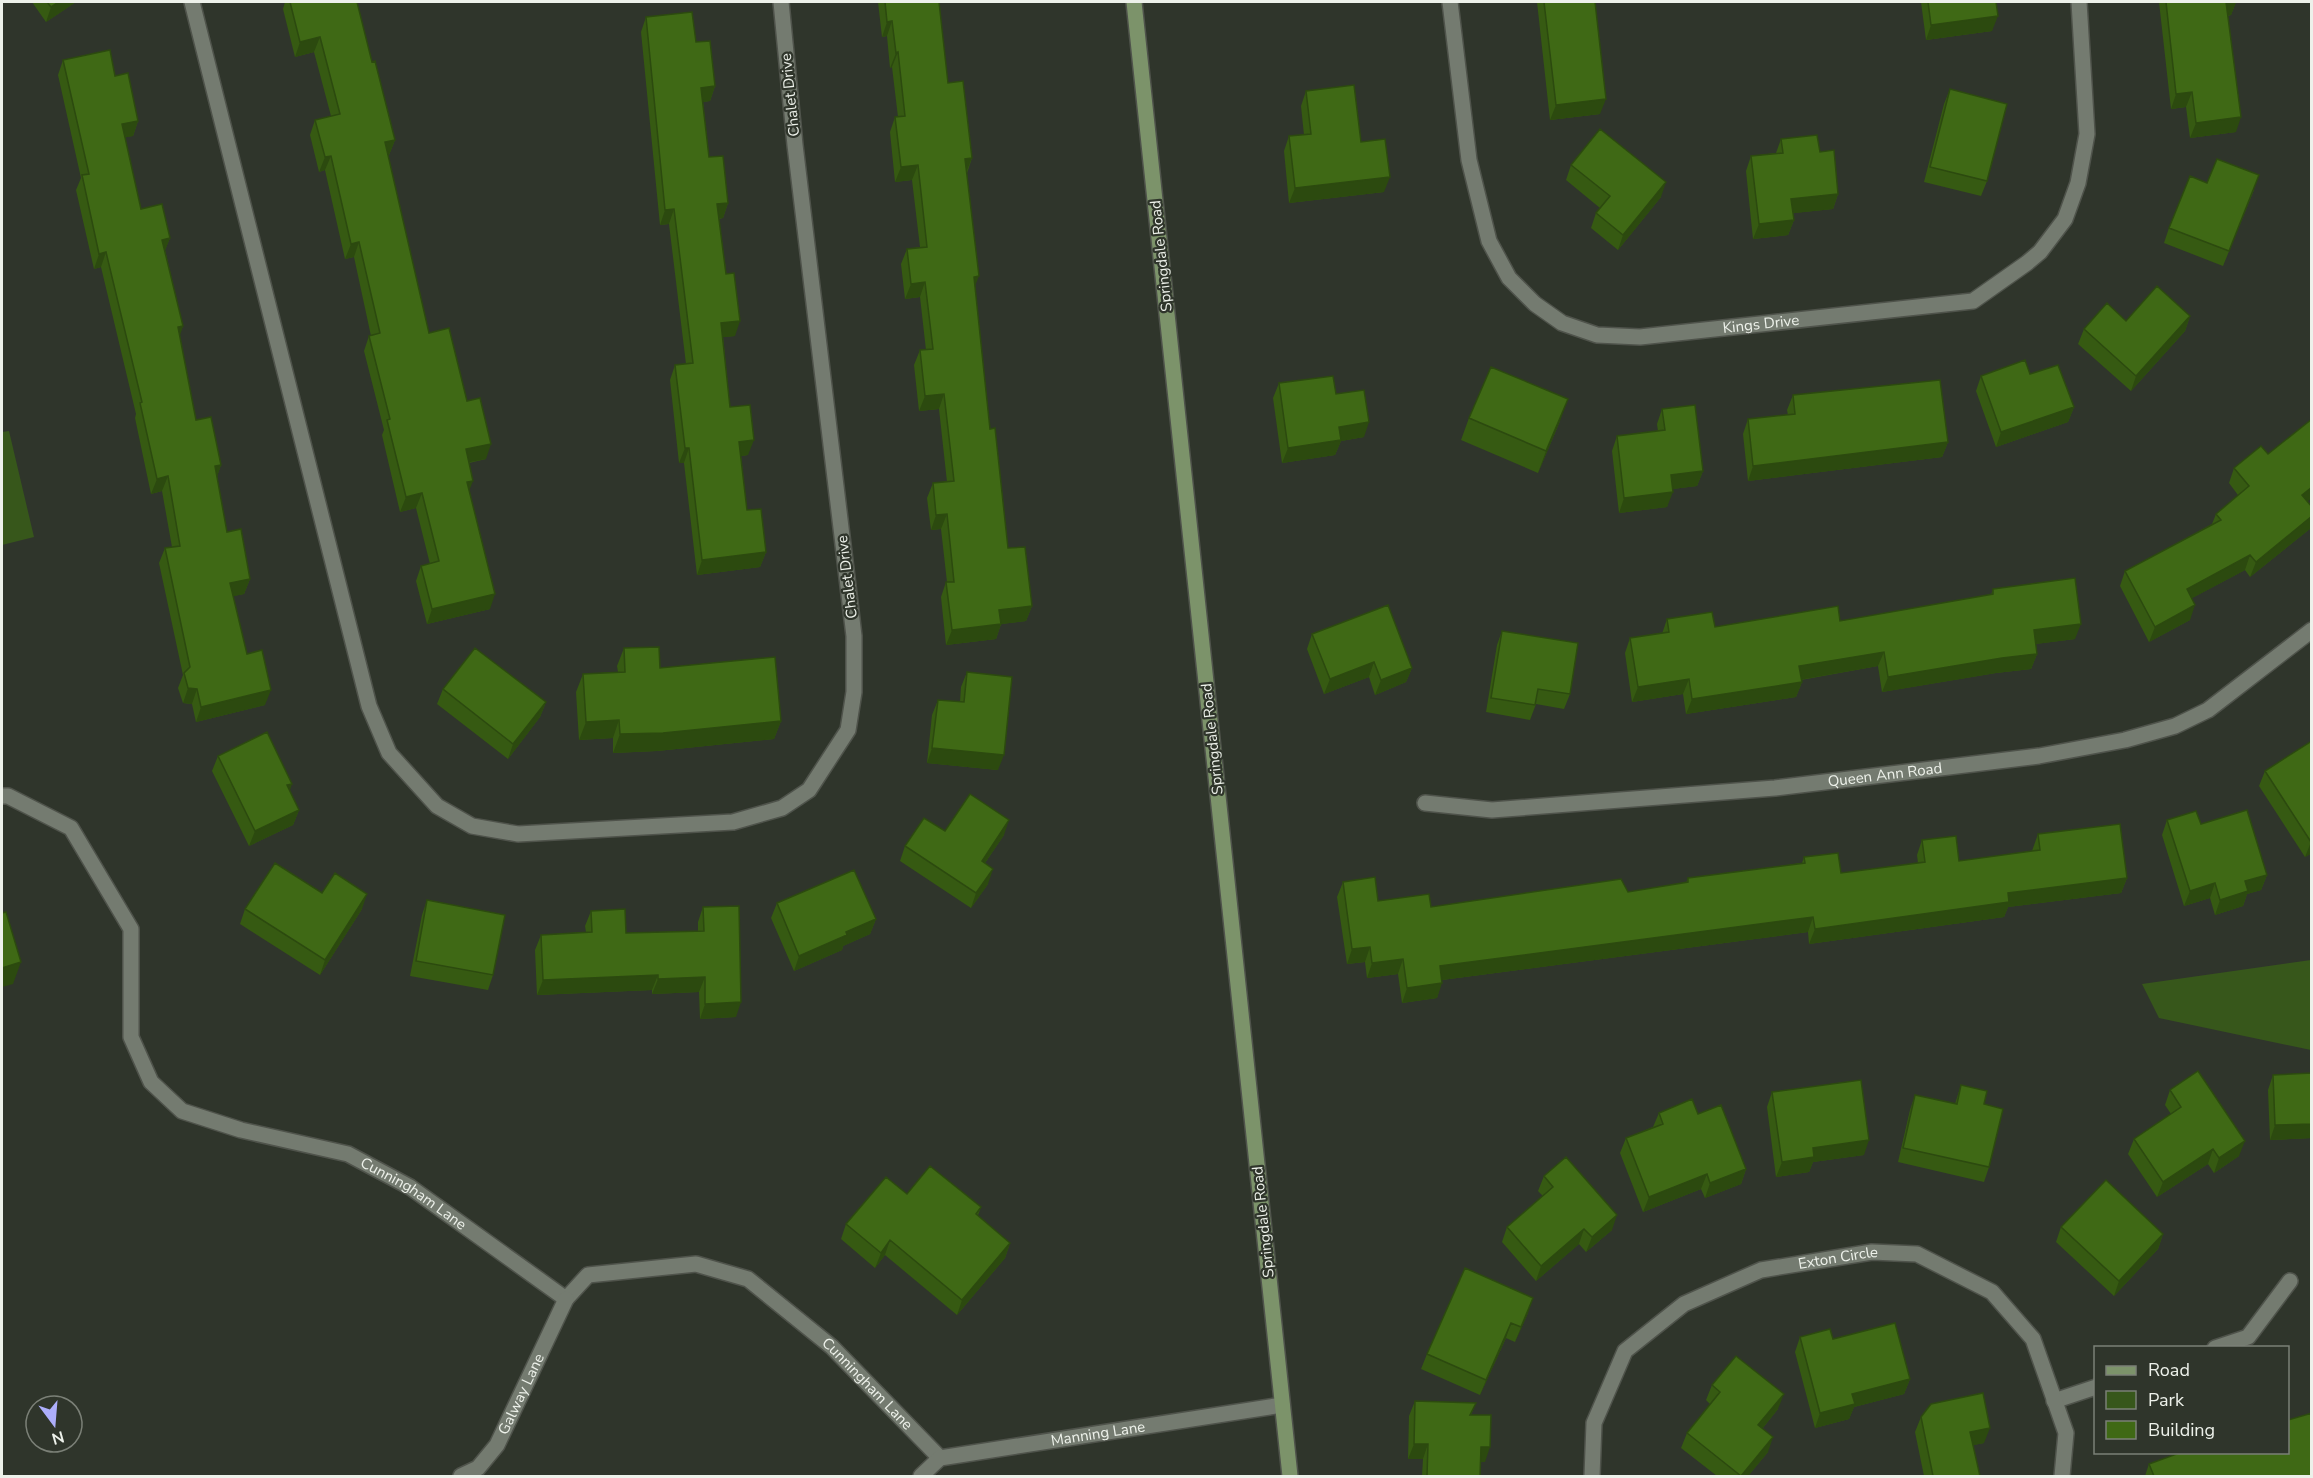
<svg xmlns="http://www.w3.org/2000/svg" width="2313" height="1478" font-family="'Nunito Sans',sans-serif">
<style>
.green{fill:#37571b}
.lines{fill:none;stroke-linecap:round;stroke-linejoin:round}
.minor-casing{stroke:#4f534b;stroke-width:18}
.secondary-casing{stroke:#4f534b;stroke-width:18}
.minor{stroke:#747b70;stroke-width:15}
.secondary{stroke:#7c936a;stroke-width:15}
.wall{fill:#365a12}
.shaded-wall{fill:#2c4a0f}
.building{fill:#3f6915;stroke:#2c4a0f;stroke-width:1.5}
.labels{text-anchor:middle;stroke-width:4.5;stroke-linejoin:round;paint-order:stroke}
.street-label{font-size:15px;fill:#edf1ea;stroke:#2f352b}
</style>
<rect width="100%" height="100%" fill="#2f352b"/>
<path class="green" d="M9 431 34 537 2 545V432Z
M2311 960V1050L2159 1018 2142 984Z"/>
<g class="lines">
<defs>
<g id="minor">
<path d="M192 2 369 706 389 753 437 806 472 826 518 834 733 822 782 808 809 790 848 730 854 692V636L795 145 781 2"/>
<path id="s1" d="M1450 2 1469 160 1489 241 1509 278 1535 304 1562 323 1597 335 1640 337 1973 301 2027 263 2040 252 2065 219 2078 183 2087 134 2079 2"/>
<path id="s2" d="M2 796H8L71 828 131 929V1037L151 1082 182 1111 241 1130 348 1154 410 1187 566 1299 588 1275 696 1264 748 1279 832 1347 940 1458"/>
<path id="s3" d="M1425 803 1492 810 1775 788 2039 756 2125 740 2175 726 2208 710 2312 630"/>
<path d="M2215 1348 2248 1337 2290 1281"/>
<path d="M2054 1401 2096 1387"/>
<path id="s4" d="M461 1476 478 1468 497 1445 566 1299"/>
<path id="s5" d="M921 1476 940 1458 1282 1405"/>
<path id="s6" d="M1592 1476 1594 1423 1625 1351 1684 1304 1761 1270 1872 1252 1917 1254 1992 1292 2033 1339 2066 1433 2062 1476"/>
</g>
<path id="secondary" d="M1134 2 1290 1476"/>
</defs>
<use href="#minor" class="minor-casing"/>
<use href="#secondary" class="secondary-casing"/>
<use href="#minor" class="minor"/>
<use href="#secondary" class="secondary"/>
</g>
<path class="wall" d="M32 2H76L46 22Z
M285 2H357L372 62 395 140 389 155H388L429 333 467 401 486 459 469 463V491L490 609 427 624 416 581 421 566 430 564 416 508 400 512 382 435 384 430 364 351 369 336H371L354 257 345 259 325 170 319 172 310 135 315 120 331 116 314 52 295 57 283 9Z
M878 2H939L948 83 972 158 967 173 975 287 990 429 1008 548 1032 606 1026 621 1001 624 996 639 946 645 941 597 946 582H947L941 529 931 530 927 498 933 483 947 482 939 409 919 411 914 365 920 350H926L920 297 905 299 901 264 907 249 920 247 912 180 895 182 890 132 895 117H898L892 67 890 68 887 36 882 37Z
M1537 2H1595L1600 114 1550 120Z
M1921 2H1996L1992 31 1926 40Z
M2159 2H2236L2231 15 2228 16 2236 132 2190 138 2186 107 2171 109Z
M646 17 696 42 715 86 710 101 703 102 709 157 728 203 723 218 719 219 735 336 723 337 730 407 748 455 741 456 747 510 766 552 760 567 697 575 684 463H679L670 380 675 365 686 364 669 224 660 225 641 32Z
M63 60 115 76 138 121 133 136 125 137 141 209 170 238 165 250 183 326 179 336 196 420 221 465 217 476 227 532 250 579 244 594 233 596 247 654 265 705 196 722 192 704 183 703 178 688 183 675 159 563 165 548 172 547 162 491 151 494 135 418 136 414 101 267 94 269 76 190 81 178 58 75Z
M1950 89 1987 181 1981 196 1924 182 1944 104Z
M1306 91 1361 142 1384 192 1289 203 1284 151 1289 136 1304 135 1301 106Z
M1781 139 1820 152 1838 194 1833 209 1793 213 1794 220 1788 235 1753 239 1746 171 1751 156 1776 153Z
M1571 165 1661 197 1618 250 1591 228 1596 213 1600 208 1566 180Z
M2207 183 2254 190 2223 266 2164 243 2169 228Z
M2190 316 2185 331 2131 391 2078 344 2084 329 2126 321Z
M2030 374 2074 407 2068 422 1996 447 1976 391 1981 376Z
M1279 383 1336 394 1364 437 1341 441 1335 455 1282 463 1273 398Z
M1793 395 1948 442 1942 457 1748 481 1743 434 1748 419 1788 415 1787 410Z
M1662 409 1703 471 1697 486 1672 489 1667 507 1619 513 1612 451 1617 436 1658 431 1657 424Z
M1469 418 1560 421 1538 473 1461 440Z
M2234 468 2307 502 2311 528 2250 577 2245 570 2192 598 2190 620 2149 642 2120 586 2125 571 2212 524 2216 514 2238 495 2229 483Z
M1993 589 2075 639 2035 644 2037 654 2031 669 1996 673 1882 692 1878 666 1801 680 1802 682 1796 697 1686 714 1683 694 1632 702 1625 653 1630 638 1662 634 1667 619 1715 627 1840 621 1991 595Z
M1502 631 1570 694 1564 709 1536 704 1530 720 1486 712 1497 645Z
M1312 634 1412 668 1406 682 1375 695 1369 677 1324 694 1307 649Z
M624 648 660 668 781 721 774 739 657 751 613 753V738L579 740 576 692 583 674 618 672 617 666Z
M967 672 998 770 927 763 932 715 938 700 960 702 961 687Z
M443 689 546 702 540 717 508 759 437 704Z
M2312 743V853L2305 857 2259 786 2265 771Z
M218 756 290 791 299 810 293 825 249 846 212 771Z
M2167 820 2201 824 2267 875 2261 890 2247 894 2243 906 2215 915 2210 898 2184 906 2162 835Z
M945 831 1004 835 985 863 988 884 971 908 900 861 905 846Z
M2038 834 2127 878 2121 893 2008 907 2004 917 1809 944 1808 932 1442 980 1437 998 1402 1003 1398 974 1367 978 1365 962 1347 964 1337 897 1343 882 1378 901 1431 907 1628 892 1686 883 1688 878 1802 863 1804 857 1841 873 1918 863 1917 855 1922 840 1959 861 2032 851Z
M322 893 362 909 320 975 240 924 245 909Z
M427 900 493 975 488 990 410 976 422 915Z
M777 903 876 919 870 934 843 946 842 950 794 971 771 918Z
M703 907 736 1017 700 1019 699 992 652 994V990L537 995 535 950 541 935 586 932 585 926 591 911 626 933 698 931V922Z
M2312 1073V1138L2270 1140 2268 1090 2273 1075Z
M1961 1085 1984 1104 1989 1167 1984 1182 1898 1162 1910 1110 1915 1095 1955 1104Z
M2170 1090 2239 1156 2214 1173 2208 1164 2157 1197 2128 1154 2134 1139 2171 1114 2165 1105Z
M1772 1092 1864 1155 1813 1162 1809 1172 1776 1177 1767 1107Z
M1659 1113 1698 1114 1746 1169 1741 1184 1705 1198 1701 1189 1643 1212 1620 1153 1626 1138 1653 1127Z
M1544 1176 1612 1230 1586 1252 1579 1244 1536 1281 1502 1242 1507 1227 1543 1196 1538 1191Z
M907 1194 981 1207 978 1215 1010 1243 1005 1258 957 1315 885 1255 875 1268 841 1239 846 1224Z
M2061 1227 2163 1234 2158 1249 2114 1296 2056 1242Z
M1528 1313 1515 1342 1506 1338 1480 1395 1421 1369 1427 1354Z
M1800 1337 1833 1339 1910 1379 1904 1394 1854 1407 1849 1419 1815 1428 1795 1352Z
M1712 1385 1778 1409 1762 1429 1768 1452 1748 1476H1717L1681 1448 1687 1433 1710 1404 1706 1400Z
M1415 1401 1476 1403 1471 1415 1485 1462H1480V1476H1422L1423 1459H1408L1409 1416Z
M1921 1417 1984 1443 1973 1445 1980 1476H1924L1915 1432Z
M2149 1464 2312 1476H2145Z"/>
<path class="shaded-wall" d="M59 2H76L46 22 51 7Z
M2226 2H2236L2231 15 2221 17Z
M1998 16 1992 31 1926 40 1931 25Z
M892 21 887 36 882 37 887 22Z
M320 37 314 52 295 57 300 42Z
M898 52 892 67 890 68 896 53Z
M715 86 710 101 696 103 701 88Z
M2192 92 2186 107 2171 109 2176 94Z
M1606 99 1600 114 1550 120 1556 105Z
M2241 117 2236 132 2190 138 2196 123Z
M138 121 133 136 117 139 122 124Z
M395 140 389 155 379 157 385 142Z
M331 156 325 170 319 172 325 157Z
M972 158 966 173 965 159Z
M918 165 912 180 895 182 901 167Z
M1390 177 1384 192 1289 203 1295 188Z
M1666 182 1661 197 1618 250 1623 235Z
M1838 194 1833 209 1786 214 1791 199Z
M728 203 723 218 712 219 717 204Z
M674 209 669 224 660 225 665 210Z
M1794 220 1788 235 1753 239 1759 224Z
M170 238 164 253 162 240Z
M359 242 354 257 345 259 351 244Z
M106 252 101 267 94 269 99 254Z
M979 276 973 291 974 277Z
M925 282 920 297 905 299 911 284Z
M2190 316 2185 331 2131 391 2136 376Z
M740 321 735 336 716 338 721 323Z
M183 326 178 341V327Z
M944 394 939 409 919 411 925 396Z
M1568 399 1560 421 1538 473 1546 451Z
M2074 407 2068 422 1996 447 2001 432Z
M1369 422 1364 437 1341 441 1335 455 1282 463 1288 448 1339 427Z
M754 440 748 455 734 457 739 442Z
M1948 442 1942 457 1748 481 1753 466Z
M491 444 486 459 460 464 466 449Z
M685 448H689L684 463H679Z
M221 465 216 480 215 466Z
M1703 471 1697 486 1665 490 1671 475Z
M168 476 162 491 151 494 157 479Z
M473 481 467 496V482Z
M2312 487V498L2296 510 2302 495Z
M1673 492 1667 507 1619 513 1624 498Z
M422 493 416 508 400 512 406 497Z
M947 514 941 529 931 530 936 515Z
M2312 516 2311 528 2250 577 2256 562Z
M766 552 760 567 697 575 702 560Z
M2250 555 2245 570 2181 604 2187 589Z
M250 579 244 594 225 598 230 583Z
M495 594 490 609 427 624 432 609Z
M2195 605 2190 620 2149 642 2155 627Z
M1032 606 1026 621 994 625 999 610Z
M1001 624 996 639 946 645 952 630Z
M2081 624 2075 639 2028 645 2034 630Z
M1884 652 1878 666 1793 681 1799 666Z
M2037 654 2031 669 1996 673 1882 692 1888 677 2002 658Z
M1374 662 1369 677 1324 694 1330 679Z
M1412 668 1406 682 1375 695 1381 680Z
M1689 679 1683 694 1632 702 1638 687Z
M1802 682 1796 697 1686 714 1692 699Z
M188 688 197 689 192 704 183 703Z
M271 690 265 705 196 722 201 707Z
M546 702 540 717 508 759 513 744Z
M619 720 613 738 579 740 586 722Z
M781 721 774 739 657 751 613 753 620 734Z
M932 748 1004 755 998 770 927 763Z
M292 784 287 799V785Z
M299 810 293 825 249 846 255 831Z
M1009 820 1004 835 976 876 982 861Z
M2312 841V853L2305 857 2311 842Z
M993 869 988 884 971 908 976 893Z
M2267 875 2261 890 2247 894 2243 906 2215 915 2220 900 2245 881Z
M2127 878 2121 893 2008 907 2004 917 1809 944 1815 929 2008 893Z
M2215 883 2210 898 2184 906 2190 891Z
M367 894 362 909 320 975 325 960Z
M1813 917 1808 932 1434 981 1440 966Z
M876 919 870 934 843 946 842 950 794 971 799 956 846 932Z
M1370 947 1365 962 1347 964 1352 949Z
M1403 959 1398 974 1367 978 1372 963Z
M21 962 13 984 2 987V968Z
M658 975 652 990 537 995 543 980Z
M705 977 699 992 652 994 658 979Z
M1442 983 1437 998 1402 1003 1407 988Z
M741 1002 736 1017 700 1019 705 1004Z
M2312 1124V1138L2270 1140 2275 1125Z
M1869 1140 1864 1155 1813 1162 1809 1172 1776 1177 1782 1162 1813 1148Z
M2245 1141 2239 1156 2214 1173 2219 1158Z
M2213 1149 2208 1164 2157 1197 2163 1182Z
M1746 1169 1741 1184 1705 1198 1710 1183Z
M1707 1174 1701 1189 1643 1212 1649 1197Z
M1617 1215 1612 1230 1586 1252 1592 1237Z
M1584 1229 1579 1244 1536 1281 1541 1266Z
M2163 1234 2158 1249 2114 1296 2119 1281Z
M890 1240 885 1255 875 1268 881 1253Z
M1010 1243 1005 1258 957 1315 962 1300Z
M1533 1298 1528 1313 1515 1342 1521 1327Z
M1511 1323 1506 1338 1480 1395 1486 1380Z
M1910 1379 1904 1394 1854 1407 1849 1419 1815 1428 1820 1413 1852 1394Z
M1784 1394 1778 1409 1753 1440 1758 1425Z
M1990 1428 1984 1443 1965 1447 1970 1432Z
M1773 1437 1768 1452 1748 1476H1741Z
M1414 1444H1428L1423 1459H1408Z
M1481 1447H1490L1485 1462H1475Z"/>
<path class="building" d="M47 2H59L51 7Z
M290 2H357L372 62 375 61 395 140 385 142 429 333 449 328 467 401 480 398 491 444 466 449 473 481 467 482 495 594 432 609 421 566 439 561 422 493 406 497 387 420 390 419 369 336 380 333 359 242 351 244 331 156 325 157 315 120 340 114 320 37 300 42Z
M885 2H939L948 83 963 81 972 158 965 159 979 276 974 277 990 429 995 428 1008 548 1025 547 1032 606 999 610 1001 624 952 630 946 582H954L947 514 936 515 933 483 954 481 944 394 925 396 920 350 933 349 925 282 911 284 907 249 927 247 918 165 901 167 895 117 905 116 898 52 896 53 892 21 887 22Z
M1544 2H1595L1606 99 1556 105Z
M1928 2H1996L1998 16 1931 25Z
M2166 2H2227H2226L2241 117 2196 123 2192 92 2176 94Z
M692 12 696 42 710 41 715 86 701 88 709 157 723 156 728 203 717 204 726 274 734 273 740 321 721 323 730 407 750 405 754 440 739 442 747 510 761 509 766 552 702 560 689 448H685L675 365 693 363 674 209 665 210 646 17Z
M110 50 115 76 128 73 138 121 122 124 141 209 162 204 170 238 162 240 183 326 178 327 196 420 211 417 221 465 215 466 227 532 241 529 250 579 230 583 247 654 262 650 271 690 201 707 197 689 188 688 184 673 190 667 165 548 180 546 168 476 157 479 140 403 142 402 106 252 99 254 82 175 89 174 63 60Z
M1354 85 1361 142 1385 139 1390 177 1295 188 1289 136 1311 134 1306 91Z
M1950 89 2007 104 1987 181 1930 167Z
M1600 129 1666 182 1623 235 1596 213 1610 196 1571 165Z
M1817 135 1820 152 1834 150 1838 194 1791 199 1794 220 1759 224 1751 156 1783 153 1781 139Z
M2217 159 2259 175 2229 251 2169 228 2190 176 2207 183Z
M2157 286 2190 316 2136 376 2084 329 2107 303 2126 321Z
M2025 360 2030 374 2058 365 2074 407 2001 432 1981 376Z
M1491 367 1568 399 1546 451 1469 418Z
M1333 376 1336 394 1364 390 1369 422 1339 427 1341 440 1288 448 1279 383Z
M1940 380 1948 442 1753 466 1748 419 1795 414 1793 395Z
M1695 405 1703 471 1671 475 1673 492 1624 498 1617 436 1665 430 1662 409Z
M2312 419V487L2302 495 2312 507V516L2256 562 2250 555 2187 589 2195 605 2155 627 2125 571 2221 520 2216 514 2249 486 2234 468 2261 446 2268 454Z
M2075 578 2081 624 2034 630 2037 654 2002 658 1888 677 1884 652 1799 666 1802 682 1692 699 1689 679 1638 687 1630 638 1669 632 1667 619 1712 612 1715 627 1838 606 1840 621 1993 594V589Z
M1388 605 1412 668 1381 680 1374 662 1330 679 1312 634Z
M1502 631 1578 643 1570 694 1538 689 1535 705 1491 698Z
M659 647 660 668 775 657 781 721 663 733 620 734 619 720 586 722 583 674 625 672 624 648Z
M475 648 546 702 513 744 443 689Z
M967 672 1012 677 1004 755 932 748 938 700 964 702Z
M267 732 292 784 287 785 299 810 255 831 218 756Z
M2310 742 2312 743V841L2311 842 2265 771Z
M970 794 1009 820 982 861 993 869 976 893 905 846 924 818 945 831Z
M2247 810 2267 875 2245 881 2248 891 2220 900 2215 883 2190 891 2167 820 2196 811 2201 824Z
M2120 824 2127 878 2008 893 2009 902 1815 929 1813 917 1440 966 1442 983 1407 988 1403 959 1372 963 1370 947 1352 949 1343 882 1375 877 1378 901 1429 894 1431 907 1621 879 1628 892 1688 882V878L1805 863 1804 857 1838 853 1841 873 1925 862 1922 840 1956 836 1959 861 2040 850 2038 834Z
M275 863 322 893 335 873 367 894 325 960 245 909Z
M854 870 876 919 846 932 847 935 799 956 777 903Z
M427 900 505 915 493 975 416 961Z
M739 906 741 1002 705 1004V977L658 979V975L543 980 541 935 592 932 591 911 625 909 626 933 704 931 703 907Z
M6 912 21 962 2 968V913Z
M2198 1071 2245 1141 2219 1158 2213 1149 2163 1182 2134 1139 2181 1107 2170 1090Z
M2312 1073V1124L2275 1125 2273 1075Z
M1861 1080 1869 1140 1813 1148 1814 1157 1782 1162 1772 1092Z
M1961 1085 1987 1091 1984 1104 2003 1109 1989 1167 1903 1148 1915 1095 1957 1104Z
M1692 1099 1698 1114 1721 1105 1746 1169 1710 1183 1707 1174 1649 1197 1626 1138 1663 1124 1659 1113Z
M1566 1157 1617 1215 1592 1237 1584 1229 1541 1266 1507 1227 1553 1187 1544 1176Z
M930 1166 981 1207 976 1214 1010 1243 962 1300 890 1240 881 1253 846 1224 886 1177 907 1194Z
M2106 1180 2163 1234 2119 1281 2061 1227Z
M1465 1268 1533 1298 1521 1327 1511 1323 1486 1380 1427 1354Z
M1895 1323 1910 1379 1852 1394 1855 1404 1820 1413 1800 1337 1830 1329 1833 1339Z
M1736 1356 1784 1394 1758 1425 1773 1437 1741 1476 1687 1433 1720 1392 1712 1385Z
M1983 1393 1990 1428 1970 1432 1980 1476H1933L1921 1417 1931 1404Z
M1415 1401 1476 1403 1470 1415H1491L1490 1447H1481L1480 1476H1427L1428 1444H1414Z
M2312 1413V1476H2154L2149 1464 2182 1452H2288V1420Z"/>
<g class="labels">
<g class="street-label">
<text transform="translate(790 95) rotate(-96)" y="5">Chalet Drive</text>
<text transform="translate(1161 256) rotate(-96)" y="5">Springdale Road</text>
<text dy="5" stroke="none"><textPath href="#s1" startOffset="556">Kings Drive</textPath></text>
<text transform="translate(847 577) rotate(-97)" y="5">Chalet Drive</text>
<text transform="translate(1212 739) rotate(-96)" y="5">Springdale Road</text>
<text dy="5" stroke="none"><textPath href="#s3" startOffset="462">Queen Ann Road</textPath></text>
<text dy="5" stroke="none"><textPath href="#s2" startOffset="642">Cunningham Lane</textPath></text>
<text transform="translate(1263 1222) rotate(-96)" y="5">Springdale Road</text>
<text dy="5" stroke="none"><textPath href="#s6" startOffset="369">Exton Circle</textPath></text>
<text dy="5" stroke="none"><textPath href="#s2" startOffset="1182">Cunningham Lane</textPath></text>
<text dy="5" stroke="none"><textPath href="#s4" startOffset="105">Galway Lane</textPath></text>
<text dy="5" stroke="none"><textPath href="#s5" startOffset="186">Manning Lane</textPath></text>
</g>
</g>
<rect width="2313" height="1478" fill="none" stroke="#edf1ea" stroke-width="6"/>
<rect x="2094" y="1346" width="195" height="108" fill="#2f352b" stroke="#7b8077" stroke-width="1.5"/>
<rect x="2106" y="1366" width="30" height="9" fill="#7c936a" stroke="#7b8077" stroke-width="1.5"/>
<text x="2148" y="1376" font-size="18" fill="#edf1ea">Road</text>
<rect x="2106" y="1391" width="30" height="18" fill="#37571b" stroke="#7b8077" stroke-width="1.5"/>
<text x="2148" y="1406" font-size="18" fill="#edf1ea">Park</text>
<rect x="2106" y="1421" width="30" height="18" fill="#3f6915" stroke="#7b8077" stroke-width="1.5"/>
<text x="2148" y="1436" font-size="18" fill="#edf1ea">Building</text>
<g transform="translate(54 1424) rotate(164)"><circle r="28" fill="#2f352b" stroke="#7b8077" stroke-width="1.5"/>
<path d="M0-4.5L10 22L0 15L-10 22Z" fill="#adaefb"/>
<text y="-9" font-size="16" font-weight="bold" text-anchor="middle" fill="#edf1ea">N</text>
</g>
</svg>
